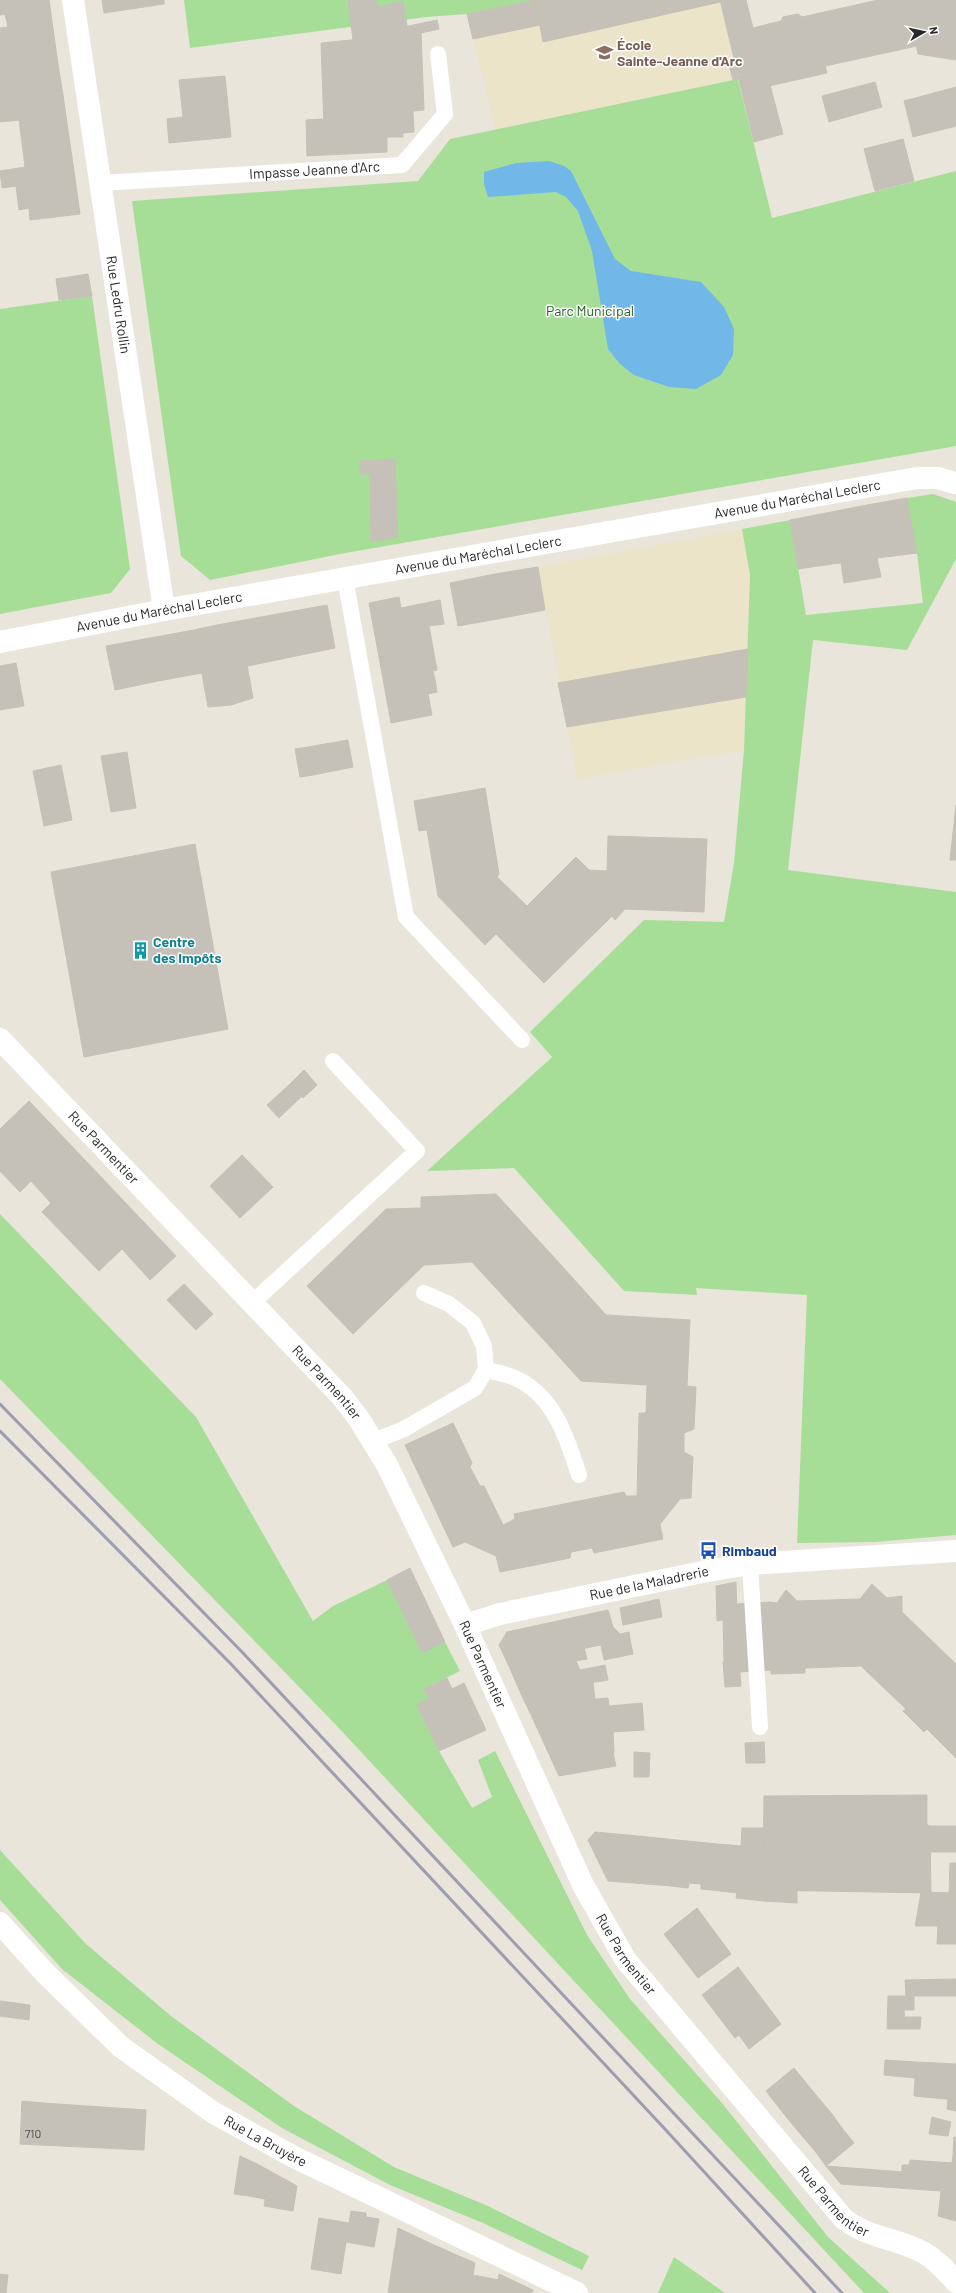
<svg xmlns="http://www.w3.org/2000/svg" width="956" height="2293" font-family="Barlow,sans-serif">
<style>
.education{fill:#ebe4c9}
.green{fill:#a6de98}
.water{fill:#71b7e7}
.building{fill:#c5c1b9;stroke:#c4c1b4}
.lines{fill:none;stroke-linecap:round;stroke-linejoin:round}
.service{stroke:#fff;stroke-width:16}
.minor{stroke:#fff;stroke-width:22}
.rail{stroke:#9d9db1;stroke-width:3}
.labels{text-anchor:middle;stroke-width:3;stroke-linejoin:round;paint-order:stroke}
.number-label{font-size:12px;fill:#4f4e4c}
.education-label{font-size:14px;font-weight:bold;fill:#785e54;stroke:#fff;text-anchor:start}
.street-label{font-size:14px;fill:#282828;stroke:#fff}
.park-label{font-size:14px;fill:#215f1d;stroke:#fff}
.culture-label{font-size:14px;font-weight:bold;fill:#0d838f;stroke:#fff;text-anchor:start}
.transit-label{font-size:14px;font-weight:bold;fill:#164399;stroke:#fff;text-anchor:start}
</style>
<rect width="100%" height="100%" fill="#e9e5da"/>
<path class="education" d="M534 0H720L738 79 495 130 467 14Z
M742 529 750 575 744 750 577 779 538 567Z"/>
<path class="green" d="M184 0H534L467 14 426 17 190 48Z
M738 79 772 218 956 171V446L340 554 210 580 181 556 132 201 418 181 450 139Z
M92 296 130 569 111 593 0 614V309Z
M933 494 956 502V559L907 650 813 640 788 870 956 892V1535L875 1542 797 1543 807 1295 696 1288 697 1295 624 1291 514 1168 427 1171 552 1057 530 1032 644 920 724 922 734 863 744 750 750 575 742 529 790 520 806 615 923 603 917 553 907 498Z
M0 1214 196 1417 313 1621 333 1606 387 1580 422 1652 445 1642 460 1671 424 1689 429 1699 417 1705 439 1751 472 1808 492 1797 478 1760 495 1751 587 1935 630 1999 722 2103 828 2237 890 2293H864L336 1725 0 1379Z
M0 1850 86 1944 171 2016 294 2106 394 2167 488 2206 589 2256 582 2270 483 2223 390 2185 282 2128 158 2044 62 1969 0 1900Z
M674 2257 725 2293H658Z"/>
<path class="water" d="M549 161 564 166 571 171 615 259 631 271 701 282 724 307 734 329 733 355 721 375 696 389 669 387 634 375 620 364 608 349 592 251 578 211 566 197 556 192 488 197 484 184V172L516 163Z"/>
<path class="building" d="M0 0H49L50 7 0 15Z
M102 0H164V4L104 13Z
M348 0H376L382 37 353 40Z
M535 0H720V2L543 42Z
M535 0 540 25 473 39 467 14Z
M720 0H746L753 28 781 21 783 17 798 14 802 17 878 0H956V17L914 33 917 46 825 66 827 73 742 92Z
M403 1 407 26 381 32 377 7Z
M50 7 55 43 0 50V28L8 27 5 14Z
M956 17V60L918 54 914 33Z
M437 20 439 29 421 33 424 110 413 111 414 132 403 133V137H387V152L325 155 321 43 382 37 381 32Z
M55 43 59 71 0 79V50Z
M735 67 738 79 733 80 730 68Z
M59 71 63 95 0 104V79Z
M225 76 231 137 169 143 167 119 183 117 179 80Z
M875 82 882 107 829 122 822 96Z
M770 85 783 134 754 142 742 92Z
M956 87V126L913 137 904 101Z
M63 95 69 137 22 143 19 120 0 122V104Z
M323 119 325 155 307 156 306 120Z
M69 137 75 178 2 188 0 171 25 167 22 143Z
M903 139 914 181 875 191 864 149Z
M75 178 80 214 30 220 29 208 19 210 16 186Z
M88 274 92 296 59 300 56 279Z
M395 459 398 537 371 542 370 474H360V461Z
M907 498 917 553 877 558 867 505Z
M867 505 877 558 825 565 816 515Z
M816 515 825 565 798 569 790 520Z
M877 558 881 577 844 583 841 563Z
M538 567 545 610 503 618 495 574Z
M495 574 503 618 458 626 450 583Z
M399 597 401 608 440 600 444 624 429 626 437 670 433 671 435 679 414 683 408 652 379 657 369 603Z
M327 605 335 648 291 657 283 613Z
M283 613 291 657 248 666 239 621Z
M239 621 253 698 231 705 217 625Z
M217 625 231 705 208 707 194 630Z
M194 630 202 673 158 681 150 638Z
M150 638 158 681 115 690 106 646Z
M748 649 746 697 567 727 558 683Z
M408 652 414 683 435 679 437 692 428 694 432 715 391 723 379 657Z
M16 663 24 706 0 710V666Z
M348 740 353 767 313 775 308 747Z
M308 747 313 775 300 777 295 749Z
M127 752 136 808 111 812 101 756Z
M61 765 72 820 44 826 33 771Z
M485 788 499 874 497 877 527 906 576 857 589 870 607 871 608 836 707 839 704 912 625 909 615 920 612 916 544 983 496 934 485 945 438 896 427 830 419 831 414 801Z
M956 805V860H950Z
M195 844 228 1029 84 1057 51 872Z
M304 1070 317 1085 303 1098 290 1084Z
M290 1084 301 1097 279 1118 267 1105Z
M29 1101 176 1256 150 1280 122 1249 99 1271 42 1212 51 1203 31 1181 20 1192 0 1171V1129Z
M242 1155 273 1187 240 1218 210 1186Z
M496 1194 562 1266 516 1310 472 1262 424 1265 353 1334 307 1286 386 1209 421 1208V1197Z
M562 1266 606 1315 594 1327 589 1322 568 1318 544 1340 516 1310Z
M184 1284 213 1314 196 1330 167 1300Z
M606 1315 690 1320 687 1386 696 1387 694 1429 684 1433V1452L693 1457 691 1498 680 1499 660 1524 663 1539 594 1553 592 1548 571 1552 570 1558 500 1572 496 1556 465 1542 453 1547 405 1445 453 1423 472 1463 470 1467 480 1486H484L503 1525 515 1519 514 1514 624 1492 626 1496H637L639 1413H646L647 1385 581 1381 544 1340 568 1318 589 1322 594 1327Z
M410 1568 445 1642 422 1653 387 1580Z
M736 1582 737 1617 717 1621 716 1586Z
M872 1584 887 1598 902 1596V1612L956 1664V1758L927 1729 924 1732 903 1711 906 1709 861 1666 805 1668V1673L771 1674 769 1602 777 1603 786 1590 797 1601 860 1599Z
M659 1599 662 1617 623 1625 620 1608Z
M769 1602 771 1670 739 1672 736 1604Z
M608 1610 613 1627 589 1631 585 1615Z
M585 1615 589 1631 613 1627 620 1634 629 1632 630 1639 508 1664 499 1645 507 1632Z
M737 1617 739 1660 724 1662 723 1620Z
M630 1639 633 1654 604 1660 601 1645Z
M584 1648 587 1659 576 1661 580 1670 605 1665 608 1680 521 1694 508 1664Z
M739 1660 741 1686 725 1687 723 1662Z
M447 1678 452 1689 464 1683 486 1730 439 1751 417 1705 429 1699 424 1689Z
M593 1683 595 1699 575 1701 569 1686Z
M569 1686 575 1701 608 1698 609 1706 642 1703 643 1714 533 1719 521 1694Z
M643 1714 644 1730 613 1732 614 1753 553 1763 533 1719Z
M764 1742 765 1763H746L745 1743Z
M634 1752 650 1753 649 1777H634Z
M613 1753 616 1766 604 1768 600 1755Z
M600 1755 604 1768 559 1776 553 1763Z
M927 1795V1825L930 1826 931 1893 763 1890 764 1796Z
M930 1826H956V1852H930Z
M742 1828H765L763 1901 736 1898 737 1893 712 1890 718 1844 741 1846Z
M595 1832 638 1836 634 1883 608 1881 588 1840Z
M638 1836 677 1840 671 1886 634 1883Z
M677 1840 718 1844 712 1890 701 1889V1884L689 1883 688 1888 671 1886Z
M950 1863H956V1893H949Z
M763 1890H797V1903L763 1901Z
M921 1892 956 1893V1911L918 1910Z
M697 1908 731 1954 698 1978 664 1934Z
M918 1910 956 1911V1926H915Z
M938 1926H956V1944H937Z
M738 1967 781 2024 749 2049 739 2035 735 2038 702 1995Z
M956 1979V1996H906L905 1980Z
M888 1996H914V2010H904L905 2029H887Z
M0 2001 30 2005 29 2020 0 2016Z
M905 2017H921L920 2029H905Z
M885 2060 916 2062 915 2078 884 2075Z
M916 2062 956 2064V2100L914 2096Z
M794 2068 816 2095 787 2118 766 2091Z
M816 2095 832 2114 803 2137 787 2118Z
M948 2099 956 2100V2111L947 2109Z
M22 2101 43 2103 41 2145 20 2144Z
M43 2103 146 2110 144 2150 41 2145Z
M832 2114 842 2128 815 2151 803 2137Z
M932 2117 951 2122 948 2136 929 2134Z
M842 2128 854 2143 826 2166 815 2151Z
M954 2137H956V2155H953Z
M953 2155H956V2176L902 2172V2165H909L910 2160 952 2163Z
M240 2156 255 2163 249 2196 234 2194Z
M255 2163 270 2171 265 2199 249 2196Z
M826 2166 956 2176V2212L939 2210 941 2191 841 2184Z
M270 2171 297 2186 293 2211 264 2206Z
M939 2210 956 2212V2221L938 2216Z
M351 2211 366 2213V2217L379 2219 374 2247 346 2242Z
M319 2218 349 2223 341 2274 311 2269Z
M398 2228 434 2245 427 2293H388Z
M434 2245 475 2263 473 2275 499 2280 497 2293H427Z
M0 2274 8 2275 6 2293H0Z
M499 2274 533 2290 532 2293H497Z"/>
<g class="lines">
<g class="service">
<path id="s1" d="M100 183 402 165 445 114 438 54"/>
<path d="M345 578 406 917 522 1040"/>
<path d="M252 1303 417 1151 333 1061"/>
<path d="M486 1370C495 1372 507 1374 515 1378 554 1395 567 1438 579 1475"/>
<path d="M374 1441 404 1429 475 1388 486 1370 484 1346 473 1323 449 1304 424 1293"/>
<path d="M750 1564 760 1727"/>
</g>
<g class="minor">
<path id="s2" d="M73 0 164 610"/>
<path id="s3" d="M0 642 164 610 917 478H937L956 483"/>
<path id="s4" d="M0 1039 343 1398 359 1419 387 1465 465 1625 583 1885 625 1959 843 2218C866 2238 898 2238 924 2253 937 2260 946 2271 956 2282"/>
<path id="s5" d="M465 1625 500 1614 707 1571 750 1564 956 1551"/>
<path id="s6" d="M0 1923 45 1973 121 2047 214 2113 294 2157 577 2293"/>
</g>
<path class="rail" d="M0 1404 243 1653 842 2293
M0 1431 231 1664 664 2128 815 2293"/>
</g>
<defs>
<symbol id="school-bare" viewBox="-9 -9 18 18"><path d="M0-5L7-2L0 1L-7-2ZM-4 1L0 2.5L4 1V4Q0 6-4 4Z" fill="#8d6e63" stroke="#fff" stroke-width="2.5" paint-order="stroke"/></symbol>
<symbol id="building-bare" viewBox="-9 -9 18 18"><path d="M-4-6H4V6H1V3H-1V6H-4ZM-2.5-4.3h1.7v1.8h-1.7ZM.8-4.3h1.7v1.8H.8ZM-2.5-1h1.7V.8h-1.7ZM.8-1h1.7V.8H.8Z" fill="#0f9aa8" stroke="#fff" stroke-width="2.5" paint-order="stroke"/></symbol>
<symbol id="bus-bare" viewBox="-9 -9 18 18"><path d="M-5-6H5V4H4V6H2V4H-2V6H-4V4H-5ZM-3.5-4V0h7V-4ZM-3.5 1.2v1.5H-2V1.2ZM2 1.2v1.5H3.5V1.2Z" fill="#1a4fb4" stroke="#fff" stroke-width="2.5" paint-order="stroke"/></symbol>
</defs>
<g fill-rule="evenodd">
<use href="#school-bare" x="592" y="40" width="25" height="25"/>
<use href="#building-bare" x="128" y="938" width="25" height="25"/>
<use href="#bus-bare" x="696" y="1538" width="25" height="25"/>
</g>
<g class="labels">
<g class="number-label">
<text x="33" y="2138">710</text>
</g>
<g class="education-label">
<text x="617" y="50">École<tspan x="617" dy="16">Sainte-Jeanne d'Arc</tspan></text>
</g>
<g class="street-label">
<text dy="5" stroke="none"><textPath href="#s1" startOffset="215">Impasse Jeanne d'Arc</textPath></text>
<text dy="5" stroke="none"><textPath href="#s2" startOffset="308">Rue Ledru Rollin</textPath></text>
<text dy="5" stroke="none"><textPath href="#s3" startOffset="810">Avenue du Maréchal Leclerc</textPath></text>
<text dy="5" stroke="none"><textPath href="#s3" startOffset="486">Avenue du Maréchal Leclerc</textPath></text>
<text dy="5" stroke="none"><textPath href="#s3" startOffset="162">Avenue du Maréchal Leclerc</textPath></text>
<text dy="5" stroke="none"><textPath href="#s4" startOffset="150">Rue Parmentier</textPath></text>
<text dy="5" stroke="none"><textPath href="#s4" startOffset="474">Rue Parmentier</textPath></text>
<text dy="5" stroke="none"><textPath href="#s5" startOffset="189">Rue de la Maladrerie</textPath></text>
<text dy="5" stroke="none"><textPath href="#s4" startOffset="798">Rue Parmentier</textPath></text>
<text dy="5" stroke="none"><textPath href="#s4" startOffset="1122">Rue Parmentier</textPath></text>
<text dy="5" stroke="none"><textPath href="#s6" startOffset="346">Rue La Bruyère</textPath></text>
<text dy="5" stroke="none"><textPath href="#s4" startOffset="1446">Rue Parmentier</textPath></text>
</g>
<g class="park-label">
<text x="590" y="316">Parc Municipal</text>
</g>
<g class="culture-label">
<text x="153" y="947">Centre<tspan x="153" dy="16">des Impôts</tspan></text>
</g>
<g class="transit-label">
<text x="722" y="1556">Rimbaud</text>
</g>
</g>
<g transform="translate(924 32) rotate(81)" stroke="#ffffff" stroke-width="3" paint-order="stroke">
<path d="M0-3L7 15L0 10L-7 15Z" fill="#282828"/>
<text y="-6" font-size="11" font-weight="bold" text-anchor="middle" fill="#282828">N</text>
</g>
</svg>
